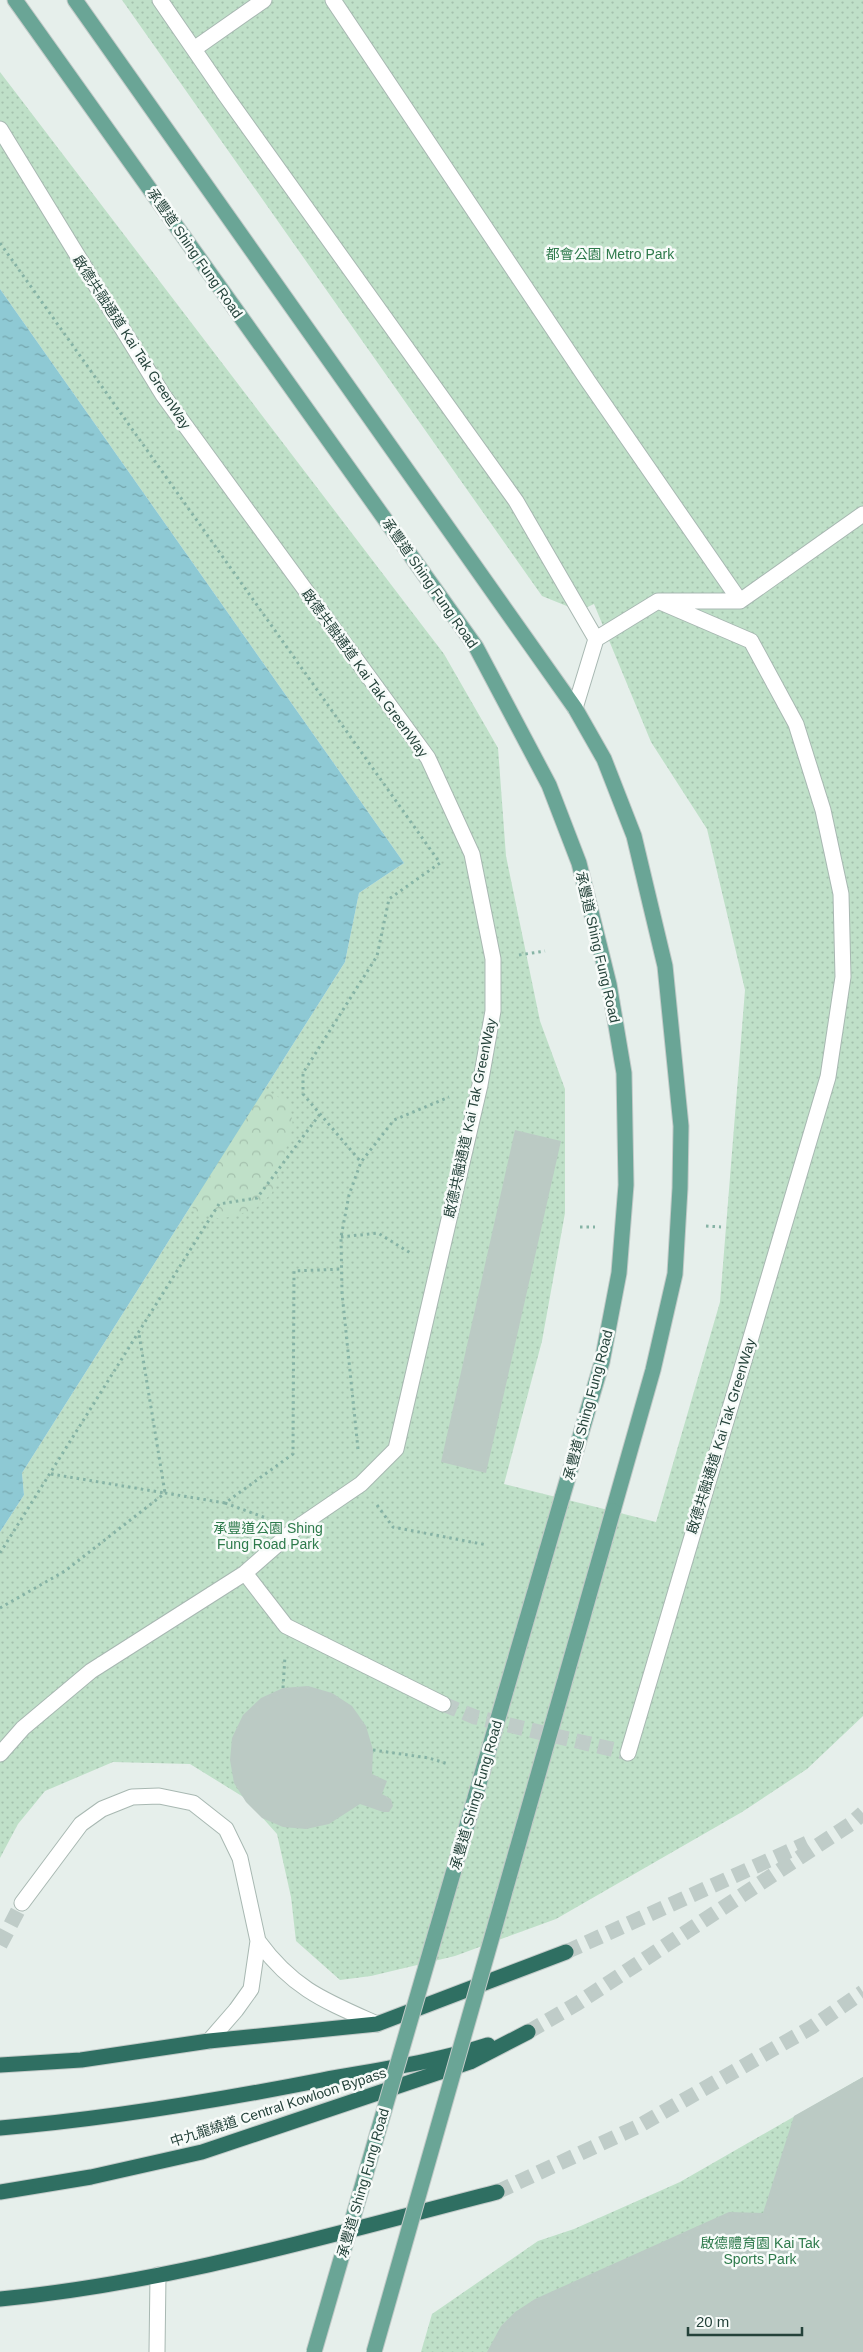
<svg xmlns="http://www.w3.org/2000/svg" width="863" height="2352" font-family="Helvetica,'Noto Sans TC',sans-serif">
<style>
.grass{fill:url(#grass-dots)}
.forest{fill:url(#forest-crowns)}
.water{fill:url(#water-ripples)}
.building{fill:#bbcac4}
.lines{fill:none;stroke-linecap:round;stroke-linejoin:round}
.minor-tunnel{stroke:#bfccc8;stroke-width:15;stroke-dasharray:15 8;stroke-linecap:butt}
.highway-tunnel{stroke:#bfccc8;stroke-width:15;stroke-dasharray:15 8;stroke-linecap:butt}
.minor-casing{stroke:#a8b8b2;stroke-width:17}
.major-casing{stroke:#c2cac8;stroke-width:17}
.highway-casing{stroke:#c2cac8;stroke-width:17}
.path{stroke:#86b3a5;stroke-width:3;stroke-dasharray:2.5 4;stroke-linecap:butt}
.minor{stroke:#fff;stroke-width:15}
.major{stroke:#6aa596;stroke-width:15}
.highway{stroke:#2f6f62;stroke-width:15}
.major-bridge-casing{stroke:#c2cac8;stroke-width:17;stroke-linecap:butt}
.major-bridge{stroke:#6aa596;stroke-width:15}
.labels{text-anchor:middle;stroke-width:5;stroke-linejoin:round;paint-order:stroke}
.street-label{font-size:14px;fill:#24423a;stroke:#f7fbf9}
.park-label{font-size:14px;fill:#2d7a4b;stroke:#f7fbf9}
</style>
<defs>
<pattern id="grass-dots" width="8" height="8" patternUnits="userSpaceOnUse" patternTransform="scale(1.25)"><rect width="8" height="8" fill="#bfe0c8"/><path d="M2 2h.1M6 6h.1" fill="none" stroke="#a4c1ad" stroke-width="1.8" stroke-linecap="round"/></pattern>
<pattern id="forest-crowns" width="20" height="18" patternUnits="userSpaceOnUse" patternTransform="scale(1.25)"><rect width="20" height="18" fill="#bfe0c8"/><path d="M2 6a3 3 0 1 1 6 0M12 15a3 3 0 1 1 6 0" fill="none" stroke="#a4c1ad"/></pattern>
<pattern id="water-ripples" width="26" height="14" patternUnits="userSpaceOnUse" patternTransform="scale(1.25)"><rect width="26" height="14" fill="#8ec9d4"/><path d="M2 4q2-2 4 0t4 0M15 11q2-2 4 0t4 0" fill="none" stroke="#74a5ad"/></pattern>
</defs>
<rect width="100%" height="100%" fill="#e6efeb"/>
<path class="grass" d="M122 0H863V1716L807 1769 742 1812 556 1919 455 1956 371 1976 340 1980 296 1941 291 1897 277 1834 245 1798 190 1764 113 1762 45 1791 18 1824 0 1858V1532L24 1495 22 1473 345 962 359 893 404 863 0 289V72L444 654 498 748 506 856 540 1021 565 1089V1213L542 1341 504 1484 656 1522 720 1302 745 990 707 829 651 742 594 604 579 611 542 596Z
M863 2077V2352H421L432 2314 538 2241 574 2229 680 2182Z"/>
<path class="forest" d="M261 1087 290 1104 293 1127 272 1193 254 1210 221 1219 194 1212 187 1190Z"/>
<path class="water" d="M0 289 404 863 359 893 345 962 22 1473 24 1495 0 1532Z"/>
<path class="building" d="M515 1130 561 1141 486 1473 441 1462Z
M308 1686 332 1693 352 1706 366 1726 373 1750 372 1774 387 1781 382 1794 391 1799 393 1806 389 1812H383L360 1804 329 1824 306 1829 283 1827 262 1818 246 1802 234 1783 230 1760 232 1738 243 1715 261 1698 283 1688Z
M863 2077V2352H487L501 2326 515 2312 535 2299 729 2212 763 2213 794 2116Z"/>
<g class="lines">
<path class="minor-tunnel" d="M443 1704 475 1717 628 1753
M0 1945 22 1903"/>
<path class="highway-tunnel" d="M566 1952 807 1843
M528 2032 578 2003 852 1823 863 1813
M497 2192 637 2127 812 2027 863 1992"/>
<defs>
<path id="minor" d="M160 0 226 96 516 501 596 639
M333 0 588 381 740 601 863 514
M194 49 264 0
M0 129 163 395 428 758 472 854 493 959V1011L480 1085 396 1449 361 1484 295 1529 245 1573 91 1671 23 1728 0 1754
M575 708 596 639 658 601H740
M245 1573 286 1626 443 1704
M628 1753 828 1077 843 977 841 894 823 810 796 724 751 641 658 601
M22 1903 81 1824 102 1809 132 1797 159 1796 193 1803 226 1829 240 1858 258 1941 251 1989 236 2010 209 2041
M258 1941C293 1989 325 2001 377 2024
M157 2352 158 2275"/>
<path id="major" d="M15 0 476 647 549 785 579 863 609 984 624 1073 626 1185 619 1273 602 1362 562 1498
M75 0 575 708 604 759 634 836 665 966 681 1126 680 1188 675 1274 653 1370 613 1511"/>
<path id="highway" d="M0 2065 81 2060 209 2041 377 2024 566 1952
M0 2128C108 2119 215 2101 322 2080 376 2070 436 2062 488 2045
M0 2192 91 2177 202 2152 470 2062 528 2032
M0 2299C169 2283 333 2234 497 2192"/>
</defs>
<use href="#minor" class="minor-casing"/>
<use href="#major" class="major-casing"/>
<use href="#highway" class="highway-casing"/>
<path class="path" d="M0 243 440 863 389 899 377 956 303 1073V1094L361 1162
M519 955 545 951
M706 1226 721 1227
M580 1227H595
M341 1237 378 1233 412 1254
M358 1449 342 1293 341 1237 349 1195 361 1162 394 1120 449 1097
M51 1474 165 1493 139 1334
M225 1503 266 1518
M377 1505 393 1527 487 1545
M0 1553 219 1204 257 1198 320 1114
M0 1608 65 1571 165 1493 225 1503 293 1454 294 1271 342 1269
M283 1688 285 1656
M373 1750 429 1758 448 1764"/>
<use href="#minor" class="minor"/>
<use href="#major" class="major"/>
<use href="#highway" class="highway"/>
<defs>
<path id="major-bridge" d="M314 2352 562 1498
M374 2352 613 1511"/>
</defs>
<use href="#major-bridge" class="major-bridge-casing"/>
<use href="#major-bridge" class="major-bridge"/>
</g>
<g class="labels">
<g class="street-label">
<text transform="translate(195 253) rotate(55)" y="5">承豐道 Shing Fung Road</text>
<text transform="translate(132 342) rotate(57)" y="5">啟德共融通道 Kai Tak GreenWay</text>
<text transform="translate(430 583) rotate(55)" y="5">承豐道 Shing Fung Road</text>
<text transform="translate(365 673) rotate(54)" y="5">啟德共融通道 Kai Tak GreenWay</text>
<text transform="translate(598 947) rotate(77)" y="5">承豐道 Shing Fung Road</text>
<text transform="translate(470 1118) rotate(-78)" y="5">啟德共融通道 Kai Tak GreenWay</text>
<text transform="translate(588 1405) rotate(-75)" y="5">承豐道 Shing Fung Road</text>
<text transform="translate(721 1436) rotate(-73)" y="5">啟德共融通道 Kai Tak GreenWay</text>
<text transform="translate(476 1795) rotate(-74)" y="5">承豐道 Shing Fung Road</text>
<text transform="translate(278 2107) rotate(-18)" y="5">中九龍繞道 Central Kowloon Bypass</text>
<text transform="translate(363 2183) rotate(-74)" y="5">承豐道 Shing Fung Road</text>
</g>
<g class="park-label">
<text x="610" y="259">都會公園 Metro Park</text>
<text x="268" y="1533">承豐道公園 Shing<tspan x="268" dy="16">Fung Road Park</tspan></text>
<text x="760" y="2248">啟德體育園 Kai Tak<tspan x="760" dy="16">Sports Park</tspan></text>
</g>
</g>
<path d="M688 2327v8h114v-8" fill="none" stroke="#24423a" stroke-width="2.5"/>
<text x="696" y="2327" font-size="15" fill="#24423a" stroke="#f7fbf9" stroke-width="4" paint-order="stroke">20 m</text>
</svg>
